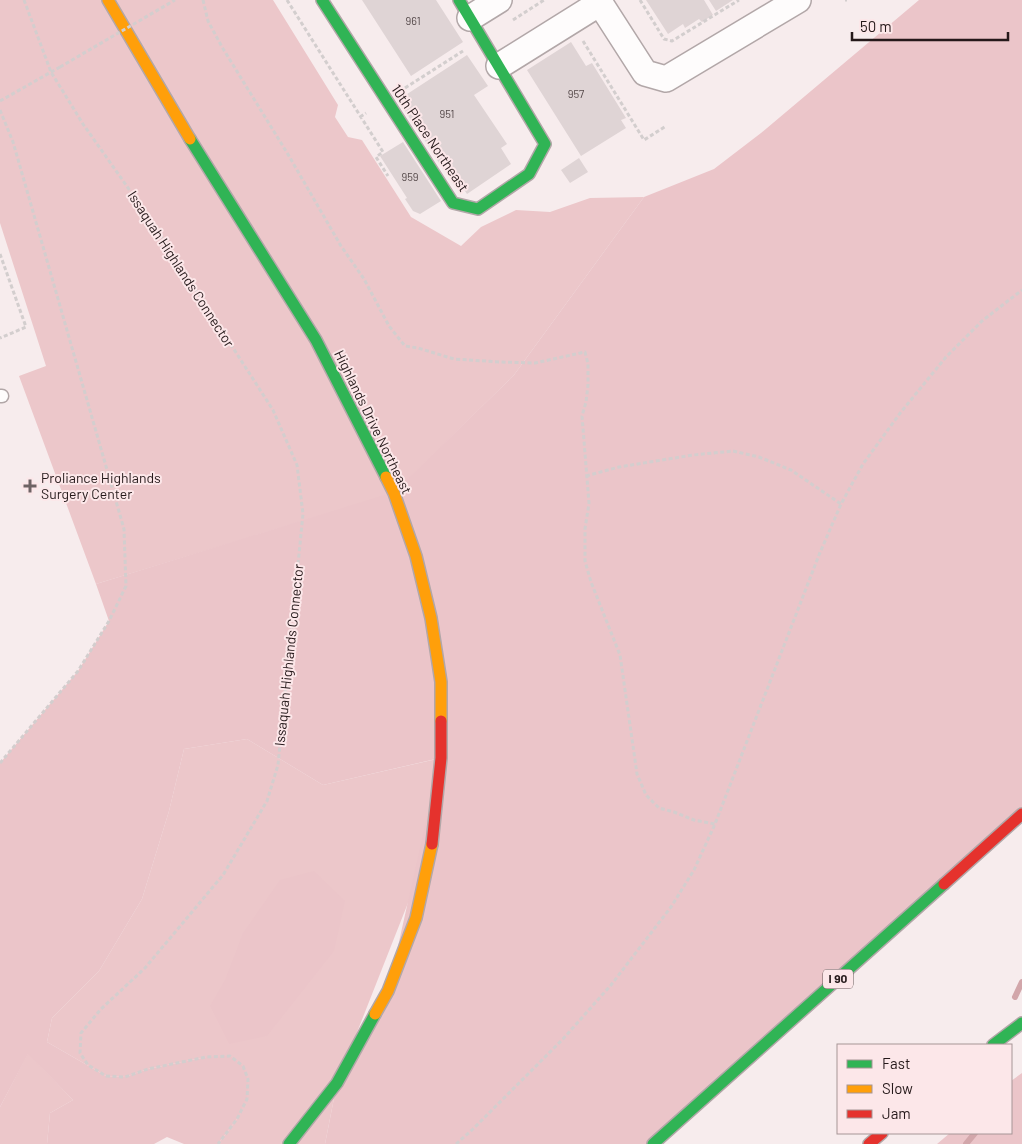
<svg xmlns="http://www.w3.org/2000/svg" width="1022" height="1144" font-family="Barlow,sans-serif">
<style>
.green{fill:#ecc7ca}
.forest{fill:#ebc5c9}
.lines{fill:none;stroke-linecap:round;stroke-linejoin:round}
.stream{stroke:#d2a6aa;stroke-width:6}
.building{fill:#dfd4d5}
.lane-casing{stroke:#b2a7a8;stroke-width:15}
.street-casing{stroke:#b2a7a8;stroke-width:28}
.fast-casing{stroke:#b2a7a8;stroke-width:14}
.slow-casing{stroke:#b2a7a8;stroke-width:14}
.jam-casing{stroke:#b2a7a8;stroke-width:14}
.path{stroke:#d3cece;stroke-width:3;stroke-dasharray:4 2.5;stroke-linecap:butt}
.lane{stroke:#fefcfc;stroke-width:12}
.street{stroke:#fefcfc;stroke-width:25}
.fast{stroke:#30b455;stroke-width:11}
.slow{stroke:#ff9f0a;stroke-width:11}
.jam{stroke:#e5322d;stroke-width:11}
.path-bridge{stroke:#d3cece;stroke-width:3;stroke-dasharray:4 2.5;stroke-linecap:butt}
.poi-dot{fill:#6e6364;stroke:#fce7e9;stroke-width:2}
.labels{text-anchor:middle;stroke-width:4;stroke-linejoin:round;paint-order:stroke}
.number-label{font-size:11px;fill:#544849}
.shield{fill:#fce7e9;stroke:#665758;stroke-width:1}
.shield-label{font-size:12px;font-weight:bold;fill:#25191a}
.street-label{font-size:14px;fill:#25191a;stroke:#fce7e9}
.poi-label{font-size:14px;fill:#25191a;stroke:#fce7e9;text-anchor:start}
</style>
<rect width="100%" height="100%" fill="#f7eced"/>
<path class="green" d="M0 0H273L338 105 335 117 348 137 362 140 411 217 461 246 481 227 516 210 550 212 590 198 644 197 514 375 394 493 96 584 19 376 46 366 0 223Z
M247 739 323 785 441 758 434 837 337 1083 325 1144H218L237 1119 206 1057 148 1069 125 1077 106 1076 47 1042 52 1018 99 971 142 899 169 811 184 749Z
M28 1053 73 1100 50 1113 47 1144H0V1107Z"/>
<path class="forest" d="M919 0H1022V814L647 1144H325L337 1083 388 991 440 758 323 785 247 739 184 749 169 811 142 899 99 971 52 1018 47 1042 106 1076 125 1077 148 1069 206 1057 230 1056 243 1066 248 1079 247 1099 237 1119 218 1144H184L167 1137 154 1144H47L50 1113 73 1100 28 1054 0 1107V763L78 671 109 621 96 584 394 492 514 375 644 197 714 169 761 133Z
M314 871 345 901 334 951 267 1036 229 1044 210 1006 225 980 243 933 280 880Z
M1022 1073V1144H937L950 1133H1011V1081Z"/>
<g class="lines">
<path class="stream" d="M1015 997 1022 982
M966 1144 975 1133"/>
</g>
<path class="building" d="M362 0H436L463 42 411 76Z
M646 0H704L713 15 702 22 699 19 685 28 683 24 668 34Z
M709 0H733L716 11Z
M571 42 586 66 592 63 626 118 621 120 626 128 581 156 527 70Z
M467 55 488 86 474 95 507 144 501 148 511 164 467 194 449 167 443 169 422 136 426 134 422 128 418 131 398 100Z
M403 142 441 201 420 214 413 211 405 199 407 198 380 156Z
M579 158 588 172 570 183 561 170Z"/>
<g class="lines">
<defs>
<path id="lane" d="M0 396H2"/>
<path id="street" d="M598 0 645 73 666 79 798 0
M470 18 499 0
M499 66 600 3"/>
<path id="fast" d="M322 0 453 203 478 209 529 174 545 144 459 0
M190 139 316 340 386 477
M993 1045 1022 1023
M289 1144 337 1083 375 1014
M653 1144 944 884"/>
<path id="slow" d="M108 0 190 139
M386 477 394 493 416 556 431 618 441 682V721
M375 1014 388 991 416 918 432 844"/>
<path id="jam" d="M432 844 441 758V721
M944 884 1022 814
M869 1144 882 1133"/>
</defs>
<use href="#lane" class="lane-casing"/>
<use href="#street" class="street-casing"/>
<use href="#fast" class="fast-casing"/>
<use href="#slow" class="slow-casing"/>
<use href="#jam" class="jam-casing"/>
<path class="path" d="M24 0 51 72 83 124 150 219 273 410 297 465 303 514 278 765 267 801 223 875 145 968 101 1009 81 1033 80 1053 88 1065 106 1076 125 1077 148 1069 206 1057 230 1056 243 1066 248 1079 247 1099 237 1119 218 1144
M203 0 208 21 222 47 289 156 341 246 364 279 389 326 405 346 418 348 454 359 500 362 535 363 585 352 588 364V385L586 402 582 416 589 503 585 529V561L591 582 620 655 637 774 646 795 659 808 674 812 694 820 715 824
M287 0 383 152 376 157 388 176
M640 0 664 39 672 41 739 0
M845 0H847
M513 20 544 0
M583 41 644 140 666 126
M405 88 463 51
M0 101 60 67
M0 110 13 142 124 529 126 586 109 621 78 671 0 763
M360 117 366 113
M0 254 26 327 0 338
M586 476 619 467 693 455 733 451 759 457 791 470 841 504
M456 1144 473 1129 563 1039 611 985 671 907 694 870 715 824 819 555 841 504 863 464 901 412 946 357 982 321 1022 290"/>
<use href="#lane" class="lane"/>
<use href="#street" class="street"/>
<use href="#fast" class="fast"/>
<use href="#slow" class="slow"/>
<use href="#jam" class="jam"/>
<path class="path-bridge" d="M60 67 175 0"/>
</g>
<path class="poi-dot" d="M27.5 478.5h5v5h5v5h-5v5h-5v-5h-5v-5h5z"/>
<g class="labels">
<g class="number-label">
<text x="413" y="25">961</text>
<text x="576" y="98">957</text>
<text x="447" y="118">951</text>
<text x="410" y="181">959</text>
</g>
<rect class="shield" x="823" y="969.5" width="30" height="19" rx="4"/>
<g class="shield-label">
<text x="838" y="983">I 90</text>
</g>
<g class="street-label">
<text transform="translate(430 138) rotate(56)" y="5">10th Place Northeast</text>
<text transform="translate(181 269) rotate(57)" y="5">Issaquah Highlands Connector</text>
<text transform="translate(373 422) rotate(64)" y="5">Highlands Drive Northeast</text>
<text transform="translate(289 655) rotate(-84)" y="5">Issaquah Highlands Connector</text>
</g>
<g class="poi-label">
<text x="41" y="483">Proliance Highlands<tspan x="41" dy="16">Surgery Center</tspan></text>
</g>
</g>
<rect x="837" y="1044" width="175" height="90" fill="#fce7e9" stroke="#a69596"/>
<rect x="847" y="1060" width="25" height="8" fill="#30b455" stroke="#a69596"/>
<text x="882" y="1069" font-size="15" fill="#25191a">Fast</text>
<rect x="847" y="1085" width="25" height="8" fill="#ff9f0a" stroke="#a69596"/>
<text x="882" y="1094" font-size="15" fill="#25191a">Slow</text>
<rect x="847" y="1110" width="25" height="8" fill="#e5322d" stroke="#a69596"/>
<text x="882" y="1119" font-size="15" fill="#25191a">Jam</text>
<path d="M852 32v8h156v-8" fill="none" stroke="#25191a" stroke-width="2.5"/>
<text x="860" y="32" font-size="15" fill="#25191a" stroke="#fce7e9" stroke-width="4" paint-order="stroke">50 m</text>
</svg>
